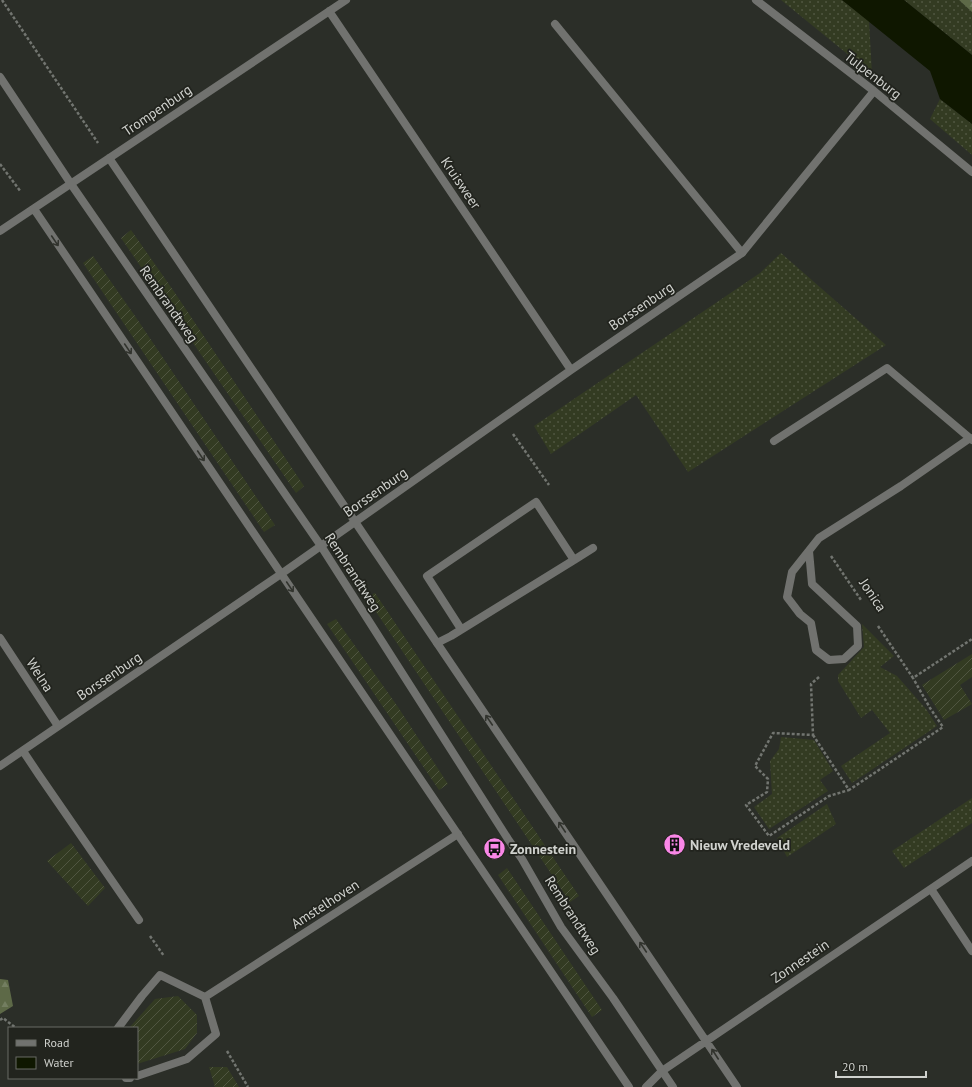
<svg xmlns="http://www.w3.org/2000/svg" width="972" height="1087" font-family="'PT Sans',sans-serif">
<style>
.grass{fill:url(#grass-dots)}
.forest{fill:url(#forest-firs)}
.garden{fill:url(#garden-furrows)}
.water{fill:#0f1700}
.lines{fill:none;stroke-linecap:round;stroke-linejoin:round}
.path{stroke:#727570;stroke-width:2.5;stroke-dasharray:3 2;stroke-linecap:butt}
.service{stroke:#71726f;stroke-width:8}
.minor{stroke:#71726f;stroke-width:8}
.tertiary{stroke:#71726f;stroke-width:8}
.oneway{stroke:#32342e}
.labels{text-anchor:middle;stroke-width:3.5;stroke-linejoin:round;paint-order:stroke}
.street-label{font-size:14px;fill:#d0d2ce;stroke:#22241e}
.poi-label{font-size:14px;font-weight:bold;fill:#d0d2ce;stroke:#22241e;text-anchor:start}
</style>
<defs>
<pattern id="grass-dots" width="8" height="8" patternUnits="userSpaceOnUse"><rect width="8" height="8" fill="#333b22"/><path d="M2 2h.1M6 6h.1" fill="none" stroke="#505641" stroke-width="1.8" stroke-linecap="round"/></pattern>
<pattern id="forest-firs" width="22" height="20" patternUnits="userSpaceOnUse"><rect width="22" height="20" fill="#5d6947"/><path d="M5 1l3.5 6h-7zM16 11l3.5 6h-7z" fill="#737e60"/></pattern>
<pattern id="garden-furrows" width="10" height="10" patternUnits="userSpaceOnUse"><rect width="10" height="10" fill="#333b22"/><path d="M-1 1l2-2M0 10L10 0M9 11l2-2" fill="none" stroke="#505641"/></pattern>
</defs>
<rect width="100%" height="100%" fill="#2b2e28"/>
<path class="grass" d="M781 0H842L869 21 872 74Z
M904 0H959L972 12V55Z
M940 99 972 124V155L930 119Z
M781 253 886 345 688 472 636 395 551 454 534 426 760 273Z
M862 624 894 656 880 667 897 676 926 709 937 726 852 783 841 766 890 733 872 710 861 718 838 681V675L864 647Z
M781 737 814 740 833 771 820 780 828 791 769 829 754 807 772 794 770 761 779 749Z
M972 798V823L904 868 892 851Z
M827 804 836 824 787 857 777 838Z"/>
<path class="forest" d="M959 0H972V12Z
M0 979 8 980 13 1006 0 1014Z"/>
<path class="garden" d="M131 230 173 290 304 486 296 493 121 238Z
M93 256 135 316 275 525 264 532 83 263Z
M375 593 579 896 570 902 366 597Z
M336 619 398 707 448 784 439 790 327 624Z
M972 654V677L960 685 972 704 944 720 922 685Z
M71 843 105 888 88 906 47 861Z
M507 868 602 1010 592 1017 498 875Z
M178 996 197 1015V1033L185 1049 137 1064V1028H129L155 999Z
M209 1067H227L239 1087H215Z"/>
<path class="water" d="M842 0H904L972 55V124L940 99 930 71Z"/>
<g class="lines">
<path class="path" d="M2 0 98 143
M971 0 972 1
M0 164 21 192
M513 434 549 485
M831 556 861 600
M878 626 913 678 972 639
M819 677 811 684 813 735 773 733 755 766 768 779 767 792 746 805 769 836 829 796 849 790
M813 735 849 790 943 727 930 708 913 678
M150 936 164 956
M0 1020 3 1018 16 1028
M227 1051 248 1087"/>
<path class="service" d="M555 24 742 253
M774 441 887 368 972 440
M809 551 812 584 857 626 858 646 844 659 829 660 816 650 811 623 800 614 787 597 792 572 819 538 901 486 970 438
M574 560 593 548
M437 643 451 636 574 560 536 502 427 576 461 629"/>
<path class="minor" d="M756 0 874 91 972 172
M329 11 571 370
M109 158 437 643 737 1087
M34 209 629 1087
M0 231 346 0
M0 638 58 726
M23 751 39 775 139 920
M0 766 281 574 571 370 742 253 874 91
M931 889 972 951
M205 997 458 834
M118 1028 142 996 160 975 205 997 216 1034 187 1059 137 1076
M126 1078H130
M646 1087 662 1071 972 861"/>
<path class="tertiary" d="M0 77 71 184 321 546 508 839 522 859 561 927 613 998 673 1087"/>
</g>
<defs><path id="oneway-shaft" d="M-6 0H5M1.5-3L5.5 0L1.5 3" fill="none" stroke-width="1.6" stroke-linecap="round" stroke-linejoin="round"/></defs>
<g class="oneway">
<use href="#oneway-shaft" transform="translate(55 241) rotate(56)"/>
<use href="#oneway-shaft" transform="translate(128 349) rotate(56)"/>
<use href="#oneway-shaft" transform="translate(201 456) rotate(56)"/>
<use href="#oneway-shaft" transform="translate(290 587) rotate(56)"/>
<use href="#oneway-shaft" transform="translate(489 720) rotate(-124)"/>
<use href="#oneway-shaft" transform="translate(562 827) rotate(-124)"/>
<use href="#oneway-shaft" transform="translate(643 947) rotate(-124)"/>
<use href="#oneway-shaft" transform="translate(715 1054) rotate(-123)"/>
</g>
<defs>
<symbol id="building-disc" viewBox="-11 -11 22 22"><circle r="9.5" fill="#fa87e7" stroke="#22241e"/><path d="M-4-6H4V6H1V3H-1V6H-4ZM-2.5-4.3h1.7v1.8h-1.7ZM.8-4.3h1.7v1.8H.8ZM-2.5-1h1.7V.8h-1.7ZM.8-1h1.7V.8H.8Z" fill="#111"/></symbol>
<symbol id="bus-disc" viewBox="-11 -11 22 22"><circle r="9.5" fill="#fa87e7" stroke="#22241e"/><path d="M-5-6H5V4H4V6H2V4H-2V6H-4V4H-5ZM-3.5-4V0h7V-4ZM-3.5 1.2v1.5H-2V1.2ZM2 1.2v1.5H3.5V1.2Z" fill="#111"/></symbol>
</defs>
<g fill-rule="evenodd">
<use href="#building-disc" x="662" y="832" width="25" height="25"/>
<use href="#bus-disc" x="482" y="836" width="25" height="25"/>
</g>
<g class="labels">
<g class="street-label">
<text transform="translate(873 75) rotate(38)" y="5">Tulpenburg</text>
<text transform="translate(157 110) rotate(-34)" y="5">Trompenburg</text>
<text transform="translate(461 183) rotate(56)" y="5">Kruisweer</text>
<text transform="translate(169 304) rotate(55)" y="5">Rembrandtweg</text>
<text transform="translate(641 306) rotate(-34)" y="5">Borssenburg</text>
<text transform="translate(375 492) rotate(-35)" y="5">Borssenburg</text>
<text transform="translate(353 572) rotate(57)" y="5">Rembrandtweg</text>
<text transform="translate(873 595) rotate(56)" y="5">Jonica</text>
<text transform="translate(40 675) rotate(57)" y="5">Welna</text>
<text transform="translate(109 676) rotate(-34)" y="5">Borssenburg</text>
<text transform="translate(325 904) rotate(-33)" y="5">Amstelhoven</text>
<text transform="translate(573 915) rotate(57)" y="5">Rembrandtweg</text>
<text transform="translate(800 961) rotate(-34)" y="5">Zonnestein</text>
</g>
<g class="poi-label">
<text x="690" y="850">Nieuw Vredeveld</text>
<text x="510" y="854">Zonnestein</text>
</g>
</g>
<rect x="8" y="1027" width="130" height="52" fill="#22241e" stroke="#686a64"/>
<rect x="16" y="1040" width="20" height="6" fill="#71726f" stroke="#686a64"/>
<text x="44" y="1047" font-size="12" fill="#d0d2ce">Road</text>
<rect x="16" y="1057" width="20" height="12" fill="#0f1700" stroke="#686a64"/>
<text x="44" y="1067" font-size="12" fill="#d0d2ce">Water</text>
<path d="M836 1071v6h90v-6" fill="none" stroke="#d0d2ce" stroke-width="2"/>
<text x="842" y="1071" font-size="12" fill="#d0d2ce" stroke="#22241e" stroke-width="3" paint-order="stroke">20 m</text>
</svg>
